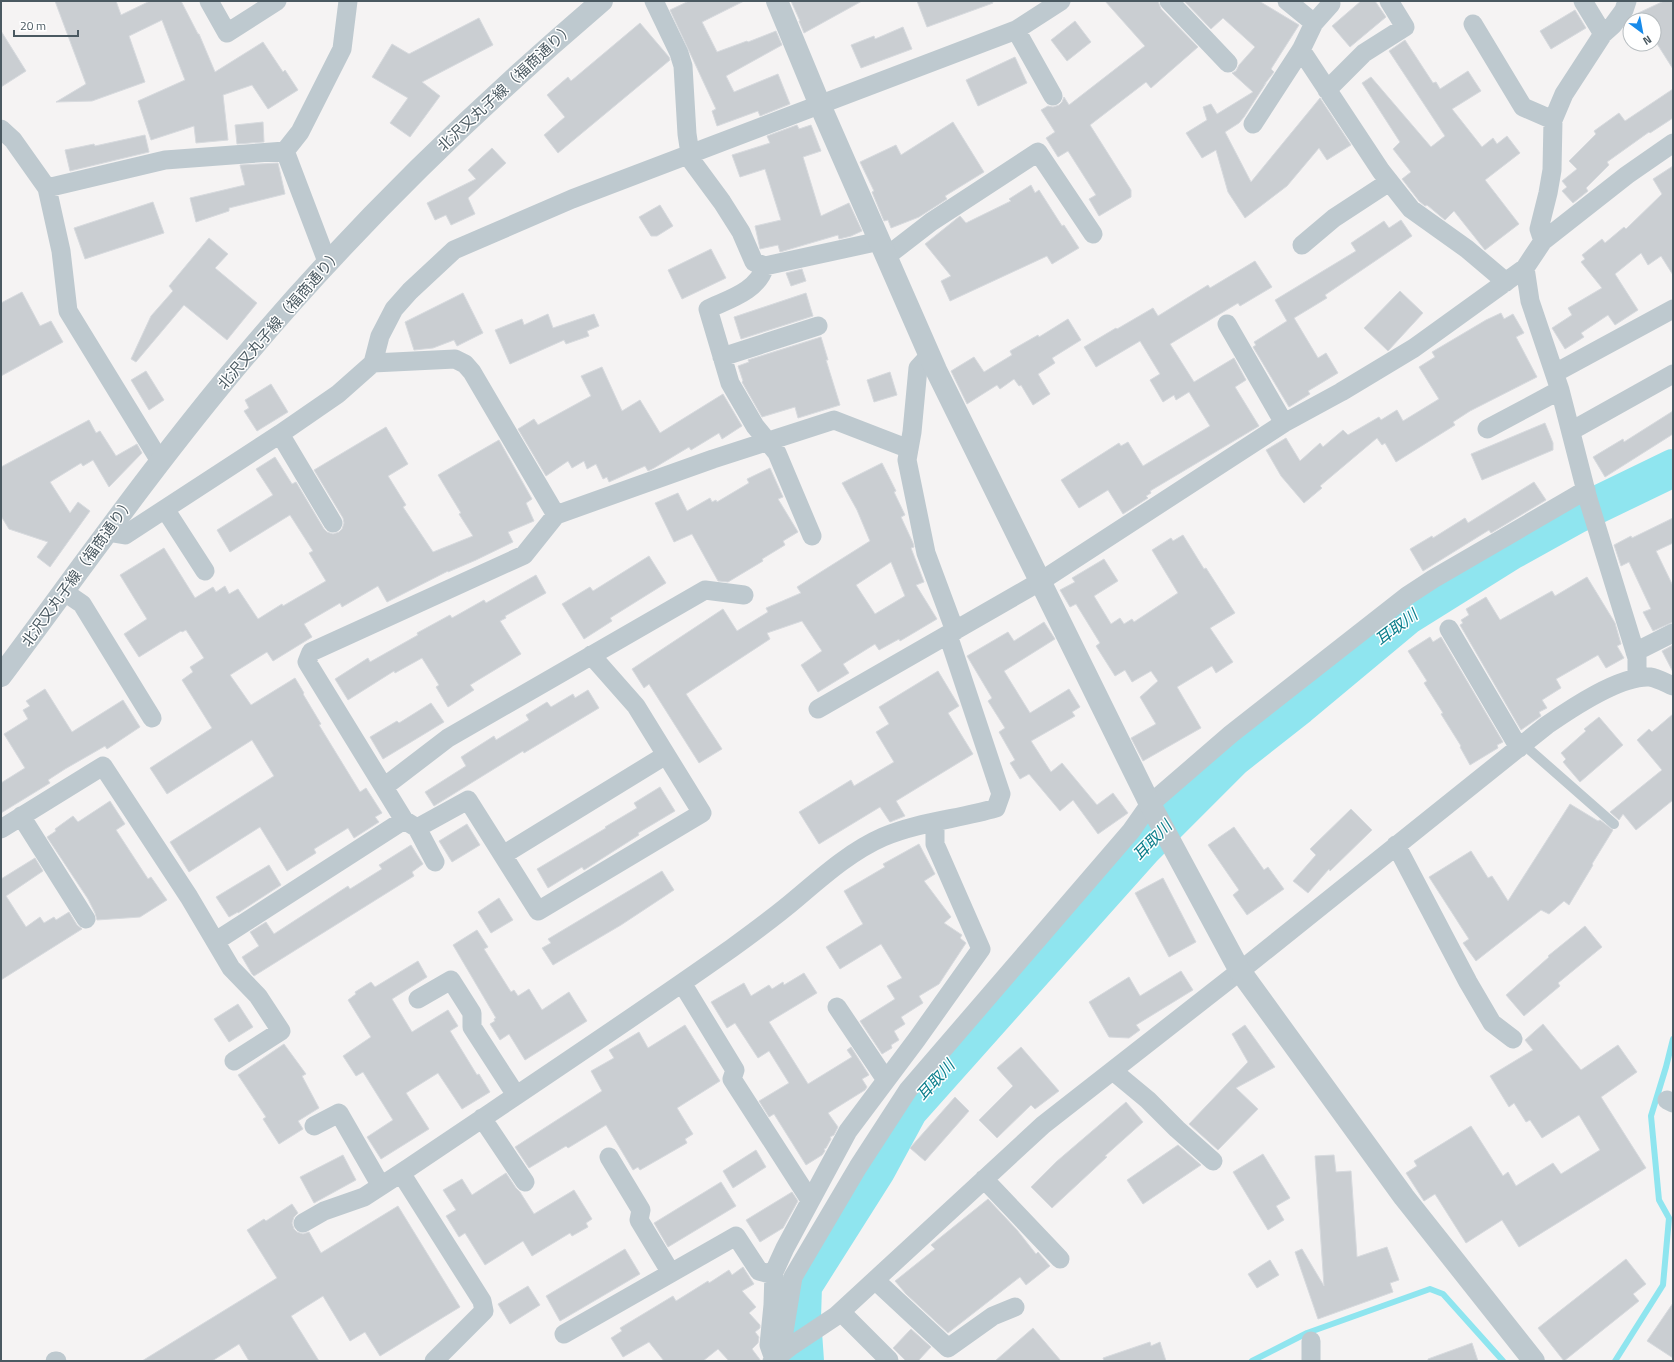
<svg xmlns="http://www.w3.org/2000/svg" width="1674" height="1362" font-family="'Titillium Web','Noto Sans JP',sans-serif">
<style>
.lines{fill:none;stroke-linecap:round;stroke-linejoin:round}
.stream{stroke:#8fe5ef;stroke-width:6}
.river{stroke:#8fe5ef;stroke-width:38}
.building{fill:#caced2;stroke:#d7dade;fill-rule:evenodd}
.service{stroke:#bec9cf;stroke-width:10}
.minor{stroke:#bec9cf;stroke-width:19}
.tertiary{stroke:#bec9cf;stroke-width:22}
.labels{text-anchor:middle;stroke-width:3;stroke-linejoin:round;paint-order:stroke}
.street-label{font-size:15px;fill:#4a5961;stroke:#fff}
.water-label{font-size:16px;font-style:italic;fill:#0c7e8b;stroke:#fff}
</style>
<rect width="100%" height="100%" fill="#f5f3f3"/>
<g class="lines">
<path class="stream" d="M1252 1361 1307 1333 1430 1289 1443 1294 1503 1361
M1615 1361 1663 1285 1669 1218 1659 1200 1651 1116 1666 1067 1673 1039"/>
<path class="river" d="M805 1361 802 1318 803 1286 877 1169 909 1110 1143 848 1233 758 1299 706 1407 616 1511 551 1576 515 1673 468"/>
</g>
<path class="building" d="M55 1H116L121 15 150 1H181L198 34H199L215 72 263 42 283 72 285 70 298 90 268 109 252 85 223 95 228 140 196 143 194 126 151 140 138 101 185 80 162 20 129 36 145 82 92 101 56 102 86 84Z
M689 1H744L702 22 717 52 747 41 748 42 776 31 782 45 726 76 734 92 778 74 790 104 760 116 758 111 717 126 712 111 716 109 670 10Z
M791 1H862L804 33 799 21H800Z
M917 1H992L993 3 927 27Z
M1105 1H1158L1161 9 1198 47 1151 88 1146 82 1090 125 1131 190V197L1099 216 1089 199 1096 195 1068 151 1058 157 1046 138 1055 132 1041 110 1048 106 1053 107 1059 105 1062 102 1064 97 1069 105 1145 46Z
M1184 1H1259L1299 25 1271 69 1274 72 1264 85 1266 83 1244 117 1239 123 1225 132 1251 182 1320 98 1351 145 1327 160 1319 148 1287 186 1245 218 1228 192 1216 150 1202 158 1186 133 1207 120 1203 107 1211 104 1217 114 1253 92 1232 73 1236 71 1239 65 1255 47 1223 18 1211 29Z
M1361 1H1375L1386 17 1350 47 1332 26Z
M1664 1H1673V69L1654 39V20H1630L1634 15Z
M1575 10 1586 28 1551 49 1540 31Z
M479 18 493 45 422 82 440 96 410 137 390 123 408 98 372 77 392 44 409 54Z
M1075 21 1091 42 1067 61 1051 40Z
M640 23 669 57 670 60 558 153 544 135 565 117 547 95 568 77 571 81Z
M903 27 912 49 861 68 851 45 874 36 875 39Z
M1 31 26 71 1 87Z
M1405 40 1433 83 1436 82 1440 89 1468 71 1481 91 1452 109 1482 147 1493 138 1497 144 1507 136 1520 153 1485 180 1519 224 1485 250 1454 211 1445 220 1427 205 1425 206 1419 201 1402 179 1411 172 1393 149 1400 142 1362 83 1371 77 1431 147 1445 136 1389 51Z
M1015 57 1027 83 978 106 966 80Z
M1673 89V118L1650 133 1649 132 1607 162 1609 165 1586 188 1588 191 1573 203 1562 191 1567 187 1562 181 1577 169 1569 161 1596 134 1594 131 1619 113 1625 121Z
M263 122 264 142 237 144 235 125Z
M953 122 984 172 945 196 947 199 919 217 891 228 888 220 884 221 872 192 874 191 860 162 896 145 901 155Z
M797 125 799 129 811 125 821 151 803 157 821 216 849 203 862 231 851 236 839 239 838 235 780 252 778 245 760 249 755 226 781 220 765 169 740 177 732 155 770 143 767 136Z
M145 135 149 152 70 171 65 150 94 144 95 146Z
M492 148 506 163 468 198 475 214 451 225 446 215 435 220 427 203 476 179 468 170Z
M278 163 285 194 229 208V211L196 222 190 198 245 185 240 165Z
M1673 166V275L1661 256 1648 265 1641 253 1615 274 1638 310 1615 325 1608 315 1581 333 1584 337 1565 349 1552 328 1572 315 1568 308 1602 288 1581 262 1585 259 1582 255 1602 239 1605 243 1624 227 1626 229 1662 194 1653 179Z
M1031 185 1035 193 1039 190 1062 226 1064 225 1079 248 1052 264 1047 256 950 301 941 281 951 276 925 244 960 216 966 223 1011 201 1009 199Z
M153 202 164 233 85 259 74 228Z
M660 205 673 226 657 236H651L639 217Z
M1401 220 1412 236 1325 295 1327 298 1294 318 1318 358 1326 353 1338 373 1308 391 1310 394 1289 407 1253 347 1256 345 1254 342 1287 321 1275 300 1356 251 1351 243 1384 221 1389 228Z
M209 238 228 254 215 268 257 303 227 340 184 305 136 362 131 359 151 316 173 291 169 286Z
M711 249 726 278 682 299 668 270Z
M1255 261 1272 287 1240 306 1238 303 1170 344 1194 382 1234 358 1246 380 1235 387 1259 426 1150 491 1151 493 1146 496 1148 498 1123 514 1108 490 1079 508 1061 480 1119 443 1121 446 1128 442 1143 466 1210 426 1189 392 1176 400 1174 395 1163 402 1150 380 1160 374 1140 341 1096 367 1084 347 1116 328 1117 329 1153 308 1158 316 1208 285 1210 288Z
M802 269 806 281 791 286 786 273Z
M1400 291 1423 313 1388 351 1364 328Z
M22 292 40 326 51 321 63 342 1 376V303Z
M463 293 483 333 457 346 454 340 433 348 414 350 405 322Z
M806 293 813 316 741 339 734 317Z
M1501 313 1504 319 1513 314 1524 333 1516 337 1537 377 1470 411 1453 422 1455 425 1396 462 1385 443 1382 445 1377 438 1320 486 1322 488 1304 503 1281 476 1266 450 1286 438 1300 461 1320 443 1323 447 1343 430 1348 435 1379 417 1381 420 1397 410 1403 421 1439 399 1419 367 1435 357 1432 352 1486 320Z
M548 314 553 328 594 314 599 326 587 331 589 336 566 344 564 340 510 364 495 330 522 319 524 325Z
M1068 319 1081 340 1052 358 1055 363 1038 374 1050 394 1033 405 1021 385 1019 386 1014 379 1000 389 997 385 967 404 951 371 974 357 984 372 1012 355 1010 351 1038 335 1039 337Z
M821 337 828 360H826L840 405 798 418 795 407 762 417 742 382 743 381 738 366 749 362 748 360Z
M602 367 622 411 640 400 660 433 723 394 742 426 722 439 719 433 691 450 689 447 654 468 648 471 645 466 609 482 607 477 603 479 596 464 587 469 584 461 572 468 568 461 546 476 518 429 534 419 538 425 591 396 581 376Z
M146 371 164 400 149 410 131 380Z
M890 372 897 395 874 402 867 380Z
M271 384 288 412 257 431 244 411 249 408 245 400Z
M1673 411V434L1605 477 1593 457 1623 439 1624 442Z
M89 420 96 433 100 431 116 456 137 444 142 453 109 487 93 460 83 466 81 463 50 482 70 513 78 502 90 511 50 567 37 557 48 542 9 529 1 516V467Z
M1545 423 1553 443V450L1482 480 1471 454Z
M386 427 408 464 388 476 406 505 403 507 433 552 473 536 459 514 461 513 438 475 499 440 532 499 526 503 534 521 508 532 513 542 476 560 448 572V571L387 602 378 586 342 607 340 603 304 624 312 637 273 661 267 652 230 675 251 705 295 678 304 693 303 694 321 724 319 725 360 792 366 788 382 813 375 817 379 822 354 838 348 828 314 849 316 853 287 871 260 827 189 872 170 842 274 776 252 740 167 794 150 768 212 728 182 680 193 672 190 667 204 658 186 630 182 632 181 631 139 657 124 634 147 619 120 575 164 548 195 598 213 587 216 592 225 586 229 594 238 589 258 619 282 604 283 606 326 581 309 553 313 551 290 515 230 552 217 530 273 495 256 469 275 457 292 484 296 482 324 529 327 532 333 534 339 532 342 529 344 523 343 518 314 470Z
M882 463 896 491 894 492 905 515 901 517 913 543 914 547 911 548 924 582 916 585 937 619 900 641 899 639 879 650 875 644 843 664 849 673 818 692 801 665 822 651 802 621 767 633 770 639 686 694 722 749 699 763 649 684 644 688 632 669 723 609 737 631 768 612 766 608 801 593 797 587 870 541 857 510 842 483ZM891 562 905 596 875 614 856 585Z
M770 468 783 497 778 499 798 532 783 541 785 545 762 559 763 561 728 582 718 581 692 534 674 542 655 503 678 493 687 511 710 498 712 502 716 500 717 502 749 483 747 479Z
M1534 482 1546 500 1491 533 1489 530 1423 571 1410 549 1432 536 1433 538 1465 518 1468 523Z
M1673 518V543L1656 551 1673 586V622L1653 631 1643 612 1651 609 1629 562 1621 566 1614 545 1631 536 1632 538Z
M1183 535 1204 569 1206 568 1235 613 1210 628 1233 662 1216 673 1212 666 1177 687 1201 728 1143 761 1131 738 1156 724 1140 697 1158 681 1151 671 1132 682 1125 670 1115 676 1096 646 1100 643 1076 604 1070 607 1060 590 1075 582 1072 578 1104 559 1118 581 1094 596 1111 624 1120 618 1124 624 1132 619 1134 622 1178 593 1152 550 1171 538 1173 541Z
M649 556 666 583 610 618 612 621 584 639 562 604 590 587 593 591Z
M536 575 546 593 505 616 506 618 500 621 521 654 470 685 474 690 448 707 436 687 439 685 422 658 395 673 394 671 348 700 335 679 368 658 370 662 418 635 417 633 450 615 452 618 484 600 486 603Z
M1587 577 1615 623 1621 644 1617 646 1624 658 1606 668 1598 655 1556 679 1561 688 1542 700 1547 708 1539 712 1541 716 1521 730 1460 625 1463 623 1461 620 1469 615 1466 609 1486 597 1500 620 1552 591 1555 596Z
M1044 622 1055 639 1004 671 1030 713 1069 689 1080 707 1072 712 1075 716 1031 741 1051 772 1062 763 1097 805 1113 793 1128 813 1098 834 1073 800 1060 811 1029 774 1020 779 1010 763 1015 760 999 732 1005 728 988 701 992 698 967 656 1008 632 1014 641Z
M1430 637 1433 642 1441 637 1503 742 1497 745 1498 748 1470 765 1460 747 1461 746 1441 714 1443 713 1424 683 1427 681 1408 651Z
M1673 645V672L1662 651Z
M938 671 959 706 948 713 973 754 896 801 905 816 890 822 880 807 819 844 799 812 851 780 854 786 894 762 876 732 889 724 879 707Z
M45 689 72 732 123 700 140 727 107 749 105 746 65 769 48 780 50 783 1 813V783L25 768 4 734 28 719 23 710 30 706 26 701Z
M588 690 599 708 524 753 523 751 434 806 425 792 466 766 461 757 494 736 496 740 529 720 526 715 547 702 551 707 573 694 575 698Z
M431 703 444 722 383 759 370 737 397 721 399 723Z
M1673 714V800L1636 830 1623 814 1619 820 1610 812 1662 770 1637 740 1649 729 1652 732Z
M1599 717 1623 745 1580 782 1563 762 1566 759 1561 753 1586 731 1584 729Z
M660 787 675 811 638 833 639 835 584 870 582 867 548 888 537 869 606 828 605 827 637 808 634 803Z
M110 801 125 824 116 830 148 879 151 877 167 900 140 917 97 920 95 913 88 899 47 837 56 831 55 829 73 816 78 822Z
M1570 804 1598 821 1600 820 1613 830 1592 864 1593 865 1569 905 1564 901 1549 914 1541 910 1476 961 1463 943 1469 939 1429 877 1471 851 1488 878 1492 876 1508 901Z
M1351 809 1372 830 1330 871 1329 869 1308 893 1293 881 1316 855 1310 849Z
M467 824 480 845 452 862 439 841Z
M1234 827 1264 870 1268 867 1284 889 1247 915 1233 895 1239 890 1208 845Z
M919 844 935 874 924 881 951 917 944 923 962 935 960 938 966 943 939 984 919 996 923 1003 901 1017 905 1024 894 1031 899 1040 891 1045 892 1048 882 1054 860 1021 895 999 887 986 902 978 881 944 840 969 826 947 863 924 844 891 885 867 883 864Z
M411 845 423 864 412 872 414 876 254 976 252 974 242 957 259 946 250 932 266 922 274 934 348 886 350 889 382 869 379 865Z
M35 858 43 871 6 896 26 927 40 917 44 923 54 917 56 920 69 912 77 925 82 929 1 980V879Z
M269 865 281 885 238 913V912L229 917 216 897Z
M662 871 674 890 621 925 553 965 542 948 551 943 548 939Z
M1163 878 1196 942 1169 957 1135 893Z
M499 898 513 920 491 933 478 912Z
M1585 926 1602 947 1558 983 1560 986 1524 1016 1506 995 1549 957 1548 956Z
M477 930 488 947 484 949 511 992 514 990 518 996 529 989 542 1010 569 992 587 1021 525 1060 509 1034 500 1040 490 1024 495 1021 494 1019 496 1018 453 945Z
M418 961 427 977 392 999 412 1032 448 1010 458 1026 450 1031 477 1075 479 1074 490 1092 462 1109 438 1073 406 1093 429 1129 381 1159 367 1137 393 1120 363 1072 356 1076 343 1056 371 1037 348 1000 356 994 355 992 371 982 375 987Z
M1181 971 1193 990 1136 1025 1140 1030 1129 1038 1109 1037 1089 1002 1129 977 1140 996Z
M804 973 817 993 769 1022 808 1084 852 1057 847 1050 851 1047 869 1075 862 1079 867 1087 865 1090 828 1113 838 1127 834 1135 830 1137 831 1139 826 1148 824 1149 825 1151 822 1155 806 1165 774 1114 769 1117 759 1101 789 1083 769 1051 758 1058 735 1023 727 1028 711 1002 744 983 751 996 769 985 772 989 783 982 784 985Z
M238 1004 253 1027 229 1042 214 1019Z
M1543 1024 1581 1070 1618 1045 1637 1072 1601 1097 1646 1168 1519 1247 1502 1220 1466 1243 1435 1194 1424 1201 1406 1173 1417 1166 1414 1161 1471 1126 1503 1176 1508 1172 1516 1186 1553 1163 1561 1174 1600 1150 1579 1115 1542 1138 1530 1120 1526 1122 1514 1103 1509 1107 1490 1076 1533 1050 1525 1040Z
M685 1025 720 1081 677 1108 693 1134 685 1139 687 1143 640 1170 638 1167 633 1170 606 1125 568 1148 566 1146 529 1168 515 1147 602 1091 591 1071 614 1058 609 1050 639 1032 648 1048Z
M1245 1025 1275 1067 1236 1088 1258 1109 1218 1150 1189 1124 1248 1062 1232 1034Z
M284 1044 306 1074 302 1076 319 1108 298 1121 303 1129 279 1144 263 1119 266 1117 238 1075Z
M1021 1047 1059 1091 1035 1109 1031 1105 997 1138 979 1120 1013 1086 997 1068Z
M955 1097 969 1111 925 1161 910 1148Z
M1126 1102 1143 1122 1105 1156 1107 1157 1052 1208 1031 1187 1056 1162Z
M1178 1145 1201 1165 1143 1204 1127 1180Z
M756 1150 766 1167 733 1188 723 1171Z
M1263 1154 1290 1198 1276 1206 1284 1220 1268 1230 1233 1172Z
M343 1155 356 1180 314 1203 300 1177Z
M1334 1155 1336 1172 1351 1171 1357 1257 1387 1247 1399 1280 1390 1283 1393 1292 1318 1319 1295 1252 1302 1249 1324 1286 1315 1156Z
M506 1173 516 1188 520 1192 534 1214 574 1190 592 1219 586 1223 588 1227 572 1236 570 1233 532 1256 523 1241 485 1265 465 1233 459 1237 446 1216 456 1210 443 1190 462 1179 472 1195Z
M721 1182 736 1206 668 1247 654 1223Z
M792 1192 798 1201 783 1228 760 1242 746 1220Z
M988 1199 1017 1230 1036 1254 1038 1252 1050 1266 1026 1285 1020 1277 948 1333 906 1294 895 1281 935 1249 931 1245Z
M292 1204 298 1213 294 1217 292 1223 294 1229 297 1232 303 1234 309 1232 321 1253 398 1206 460 1307 380 1356 365 1332 350 1341 323 1296 291 1316 319 1361H249L239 1344 212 1361H142L277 1278 247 1230 264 1219 266 1221Z
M625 1249 640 1274 560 1321 546 1296Z
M1626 1259 1646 1284 1633 1294 1639 1301 1564 1361 1538 1328Z
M1270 1260 1279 1275 1257 1288 1248 1274Z
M743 1267 754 1284 742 1291 756 1307 749 1313 760 1325V1328L755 1332 759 1337 758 1343 752 1349 761 1361H729L718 1349 703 1361H664L649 1342 623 1357 611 1338 622 1331 620 1328 673 1296 676 1301 708 1281 709 1283 729 1270 732 1275Z
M528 1286 540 1305 510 1324 498 1304Z
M1673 1303V1358L1647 1341Z
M1033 1328 1061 1361H995Z
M911 1329 931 1347 918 1361H906L893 1348Z
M1150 1342 1151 1346 1160 1342 1166 1361H1104L1103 1358Z
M1472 1343 1478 1361H1428V1359Z"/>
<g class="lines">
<path class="service" d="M1523 744 1614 824"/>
<path class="minor" d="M209 1 227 33 277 1
M654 1 679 53 683 66 687 134 691 160 722 202 741 232 754 262 765 266 880 241
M1169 1 1228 63
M1287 1 1314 23
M1583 1 1603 34
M1473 24 1523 107 1553 120
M1016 30 1053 96
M1301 50 1381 171 1411 209 1467 249 1506 282
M1327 90 1364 53 1405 27 1389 1
M1253 124 1301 50 1314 23 1331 4
M1 129 13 140 47 188 61 251 68 311 160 461
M285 151 300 132 342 49 348 1
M47 188 165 160 285 151 328 264
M1543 241 1539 229 1548 193 1552 170 1553 120 1564 94 1603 34 1613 25 1624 10 1627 1
M1302 245 1334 218 1389 182
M887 256 931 222 1038 152 1093 234
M765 266C758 291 729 299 708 309L730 383 755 426 777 453 812 536
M1525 268 1530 301 1560 390 1588 499 1637 658V678
M1227 324 1284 423
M930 355 918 368 912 432 907 460 926 553 955 631
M722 357 818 326
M373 363 380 336 394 309 410 291 454 250 572 199 1016 30 1061 1
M1555 373 1673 309
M1487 429 1560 390
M1571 431 1673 374
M280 434 333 523
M165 509 205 571
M107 532 125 535 280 434 338 394 373 363 455 359 465 364 472 372 556 515
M63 591 82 604 152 718
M1449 629 1519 748
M1635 652 1673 633
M818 709 1041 581 1284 423 1341 392 1414 348 1525 268 1543 241 1627 175 1673 143
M384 787 448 738 705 590 744 595
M21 816 86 919
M404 820 417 828 468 800 538 911 702 813 636 706 591 655
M417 828 435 862
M1 829 103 766 189 897 231 968 258 996 281 1031 234 1061
M1396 845 1468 982 1492 1023 1513 1039
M503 855 666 755
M216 941 404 820 307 662 311 652 524 555 556 515 713 459 834 420 909 449
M682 983 735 1070 732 1079 810 1200
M418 999 451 980 472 1013V1027L516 1095
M837 1007 886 1080
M1113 1071 1148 1100 1177 1129 1213 1161
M1667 1100 1673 1103
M482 1118 525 1182
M314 1126 339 1113 381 1186
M609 1157 641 1210 639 1220 671 1273
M401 1173 482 1301 484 1311 434 1361
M984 1179 1060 1259
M303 1223 324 1211 364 1197 401 1173C512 1098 623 1025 732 948 754 932 776 916 797 898 823 876 851 851 883 837 918 822 959 819 996 808L1001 794 948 635
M875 1280 948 1348 993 1316 1015 1307
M841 1312 889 1360
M564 1334 736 1236 759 1271 774 1275
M785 1350 783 1338 793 1277 858 1167 908 1090 1131 831 1150 804 1231 734 1407 596 1433 579 1586 490
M774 1359 769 1345 773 1305 774 1272 785 1248 848 1131 917 1039 981 949 935 844V823
M55 1361H57
M772 1361 791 1346 836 1316 1043 1125 1240 971 1547 725C1570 709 1620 675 1650 677 1657 678 1666 683 1673 686
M1311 1361V1341"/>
<path class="tertiary" d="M777 1 820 105 936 370 1150 804 1240 971 1404 1197 1534 1361
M1 676C80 570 156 462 241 361 350 231 473 111 602 1"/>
</g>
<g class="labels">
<g class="street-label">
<text transform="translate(506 87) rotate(-43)" y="5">北沢又丸子線（福商通り）</text>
<text transform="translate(280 319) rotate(-49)" y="5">北沢又丸子線（福商通り）</text>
<text transform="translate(78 572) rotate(-54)" y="5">北沢又丸子線（福商通り）</text>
</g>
<g class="water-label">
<text transform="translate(1396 627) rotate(-37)" y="6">耳取川</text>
<text transform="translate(1152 840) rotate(-46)" y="6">耳取川</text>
<text transform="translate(935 1080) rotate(-48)" y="6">耳取川</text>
</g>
</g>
<rect width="1674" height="1362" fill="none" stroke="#4a5961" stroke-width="4"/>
<g transform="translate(1642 32) rotate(148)"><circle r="19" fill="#ffffff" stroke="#b7bdc0"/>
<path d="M0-3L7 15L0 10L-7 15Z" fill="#188bea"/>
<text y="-6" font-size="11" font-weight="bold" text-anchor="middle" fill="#4a5961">N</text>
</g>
<path d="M14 30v6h64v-6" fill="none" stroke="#4a5961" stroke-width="2"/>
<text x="20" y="30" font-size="12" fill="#4a5961" stroke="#ffffff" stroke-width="3" paint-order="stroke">20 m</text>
</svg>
